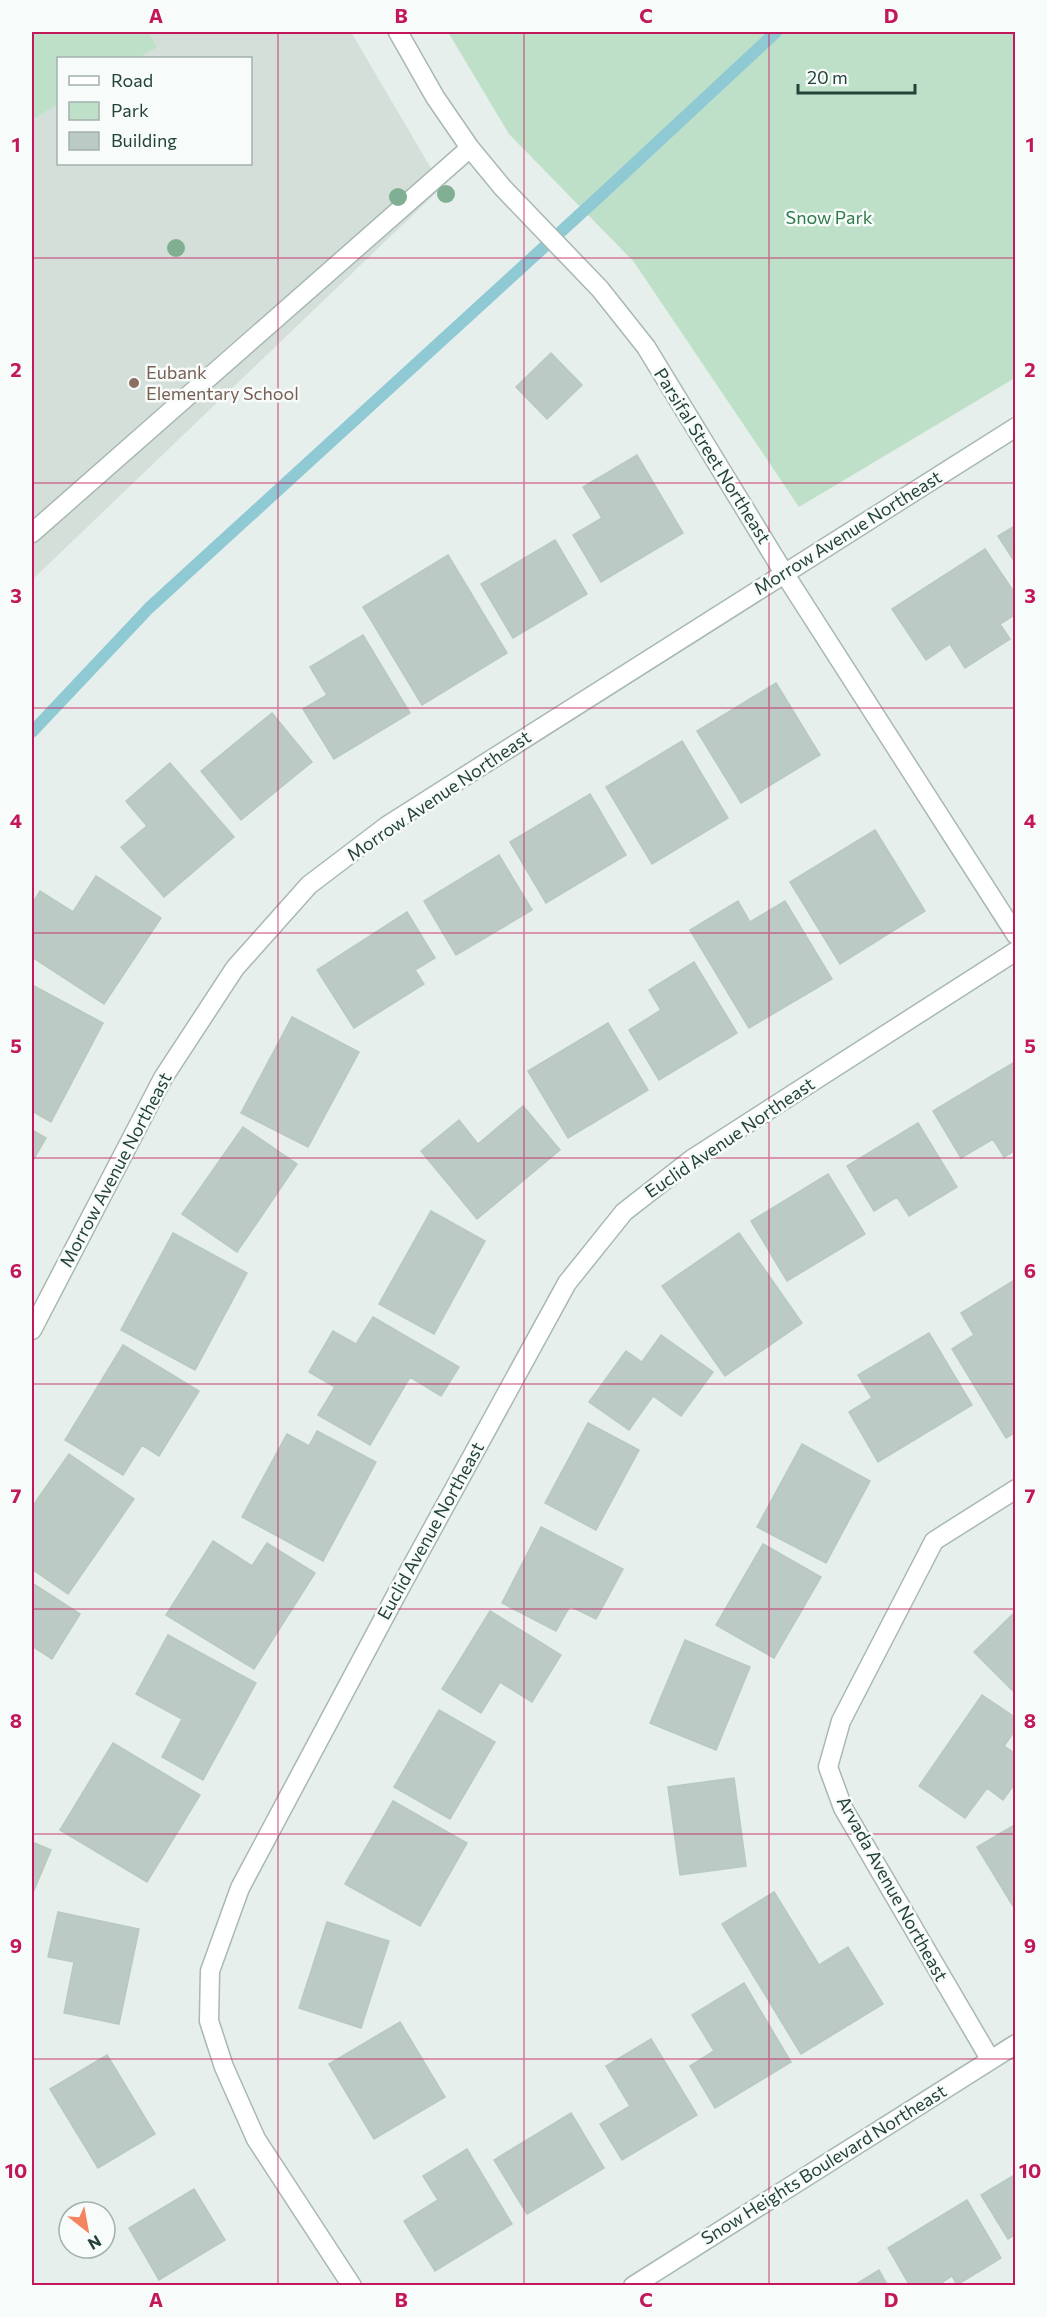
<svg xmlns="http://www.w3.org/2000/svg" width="1047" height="2317" font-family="Commissioner,sans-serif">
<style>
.built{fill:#d4dfda;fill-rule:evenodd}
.green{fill:#bfe0c8}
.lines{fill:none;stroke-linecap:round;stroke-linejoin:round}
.stream{stroke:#8ec9d4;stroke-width:12}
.building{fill:#bbcac4;stroke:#b8c9c2;stroke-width:1.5}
.service-casing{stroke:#a8b8b2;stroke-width:21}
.minor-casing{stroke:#a8b8b2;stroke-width:21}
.tertiary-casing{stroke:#a8b8b2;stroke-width:21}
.service{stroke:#fff;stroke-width:18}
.minor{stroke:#fff;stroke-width:18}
.tertiary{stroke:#fff;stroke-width:18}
.tree{fill:#80af93}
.grid{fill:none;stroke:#c2185b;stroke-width:1.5;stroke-opacity:0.55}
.education-dot{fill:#8d6e63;stroke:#f7fbf9;stroke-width:2}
.labels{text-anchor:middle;stroke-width:5;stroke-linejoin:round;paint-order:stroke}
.park-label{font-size:18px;fill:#2d7a4b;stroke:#f7fbf9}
.education-label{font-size:18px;fill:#785e54;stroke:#f7fbf9;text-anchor:start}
.street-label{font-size:18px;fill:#24423a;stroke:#f7fbf9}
.neatline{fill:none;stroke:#c2185b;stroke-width:2}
.grid-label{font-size:20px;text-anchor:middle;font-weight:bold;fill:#c2185b}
</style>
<rect width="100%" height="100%" fill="#e6efeb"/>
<path class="built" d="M32 32H351L442 187 32 580ZM58 58H250V164H58Z"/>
<path class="green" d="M32 32H148L157 47 138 58H58V104L32 120Z
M448 32H1015V378L799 507 634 262 509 134Z"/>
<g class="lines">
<path class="stream" d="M32 732 149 608 601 195 776 32"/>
</g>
<path class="building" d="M551 353 582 385 547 419 516 387Z
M637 455 683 533 601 582 573 535 602 518 583 487Z
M1016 525V564L998 536Z
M555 540 587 594 513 638 481 584Z
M985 549 1016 595V614L1000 624 1010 639 965 668 950 644 926 660 892 609Z
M448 555 507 653 422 705 363 607Z
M363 635 410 713 334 759 303 709 327 695 310 667Z
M776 683 820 755 741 803 697 731Z
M272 713 312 762 241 820 201 771Z
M682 741 728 818 652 864 606 787Z
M170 763 234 837 164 897 121 847 147 826 126 801Z
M590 794 626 855 546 903 510 842Z
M875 830 925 911 840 964 790 882Z
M499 855 532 910 456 955 424 901Z
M96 876 161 918 104 1004 32 957V904L40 891 73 912Z
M738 901 750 922 785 901 832 979 749 1028 690 930Z
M407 912 435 958 415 970 424 984 354 1028 317 970Z
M694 962 737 1033 659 1080 629 1030 661 1010 649 990Z
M32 985 103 1023 51 1122 32 1111Z
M292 1017 359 1052 308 1147 241 1113Z
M608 1023 648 1090 568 1138 528 1071Z
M1013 1063 1016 1067V1150L1004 1157 993 1139 961 1158 933 1111Z
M523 1106 560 1150 477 1219 421 1151 459 1120 478 1144Z
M918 1123 957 1187 909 1216 897 1197 874 1211 847 1166Z
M243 1127 297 1164 237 1252 182 1214Z
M32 1130 46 1138 32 1162Z
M828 1174 865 1234 787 1281 751 1221Z
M431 1211 485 1241 434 1334 379 1304Z
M173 1233 247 1273 195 1370 121 1330Z
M739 1233 802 1323 725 1376 662 1286Z
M1016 1279V1432L1006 1438 952 1349 974 1335 961 1313Z
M373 1317 459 1367 441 1396 410 1377 370 1445 318 1415 335 1387 309 1372 333 1331 356 1344Z
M929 1333 972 1405 878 1462 849 1412 872 1398 858 1375Z
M661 1335 713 1372 681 1416 653 1396 629 1430 589 1402 626 1351 642 1362Z
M123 1345 199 1391 159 1456 142 1445 123 1475 65 1440Z
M588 1423 639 1450 596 1530 545 1503Z
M317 1431 376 1462 323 1561 242 1517 287 1434 309 1446Z
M802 1444 870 1481 826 1563 757 1527Z
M69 1454 134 1499 68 1594 32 1569V1507Z
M541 1527 623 1569 596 1619 570 1606 556 1631 502 1603Z
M213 1541 252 1566 267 1543 315 1573 254 1669 166 1615Z
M763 1544 821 1577 774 1658 716 1625Z
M32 1583 80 1614 52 1659 32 1646Z
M490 1611 561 1655 532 1702 500 1682 481 1713 442 1689Z
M1016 1611V1694L974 1652Z
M168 1635 256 1683 203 1780 162 1757 182 1719 136 1694Z
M685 1640 750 1667 716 1750 650 1723Z
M982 1695 1016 1718V1729L1004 1746 1016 1754V1782L1003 1800 987 1788 965 1818 919 1786Z
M439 1710 495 1742 450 1819 394 1787Z
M113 1743 200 1795 147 1882 60 1830Z
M734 1778 746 1866 680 1875 668 1787Z
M393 1801 467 1843 420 1926 345 1884Z
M1016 1824V1911L977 1847Z
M32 1842 51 1850 32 1895Z
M774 1892 819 1965 848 1947 883 2004 801 2054 722 1924Z
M58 1912 139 1929 119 2024 64 2013 74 1962 48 1957Z
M327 1922 389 1941 361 2028 299 2008Z
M744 1983 791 2062 715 2108 690 2066 714 2051 692 2015Z
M400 2022 445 2097 374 2139 329 2064Z
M651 2039 697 2115 622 2160 600 2124 630 2106 606 2066Z
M107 2055 155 2134 98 2168 50 2089Z
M571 2113 604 2168 527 2214 494 2160Z
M467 2149 512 2224 435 2271 404 2221 438 2200 423 2176Z
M1016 2174V2234L1008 2239 981 2195Z
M194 2189 225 2240 159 2280 129 2228Z
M967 2200 1001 2258 957 2285 952 2276 937 2286H910L888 2248Z
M879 2270 888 2286H853Z"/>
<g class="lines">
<defs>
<path id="service" d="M32 533 470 148"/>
<path id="minor" d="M398 32 435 97 470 148 503 188 600 289 646 347 784 573 1016 935
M32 1330 163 1078 235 968 309 885 388 825 1016 427
M990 2059 843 1808 828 1767 841 1721 934 1541 1016 1489
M352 2286 256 2139 224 2067 209 2021 210 1971 240 1888 395 1597 567 1283 624 1212 692 1159 1016 951"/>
<path id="tertiary" d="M633 2286 1016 2044"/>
</defs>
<use href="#service" class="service-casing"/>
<use href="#minor" class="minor-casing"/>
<use href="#tertiary" class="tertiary-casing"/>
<use href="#service" class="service"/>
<use href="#minor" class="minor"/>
<use href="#tertiary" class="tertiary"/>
</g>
<g class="tree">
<circle cx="446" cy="194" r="9"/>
<circle cx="398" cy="197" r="9"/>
<circle cx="176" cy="248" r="9"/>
</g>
<path class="grid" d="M278 32V2286M524 32V2286M769 32V2286M32 258H1016M32 483H1016M32 708H1016M32 933H1016M32 1158H1016M32 1384H1016M32 1609H1016M32 1834H1016M32 2059H1016"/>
<circle class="education-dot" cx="134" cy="383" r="6"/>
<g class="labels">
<g class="park-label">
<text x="829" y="224">Snow Park</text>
</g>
<g class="education-label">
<text x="146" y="379">Eubank<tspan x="146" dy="21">Elementary School</tspan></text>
</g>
<g class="street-label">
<text transform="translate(712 456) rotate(58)" y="6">Parsifal Street Northeast</text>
<text transform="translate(848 533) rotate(-32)" y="6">Morrow Avenue Northeast</text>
<text transform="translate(439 796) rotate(-34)" y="6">Morrow Avenue Northeast</text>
<text transform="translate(730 1138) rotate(-34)" y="6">Euclid Avenue Northeast</text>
<text transform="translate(116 1170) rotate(-62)" y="6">Morrow Avenue Northeast</text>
<text transform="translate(431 1531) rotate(-61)" y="6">Euclid Avenue Northeast</text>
<text transform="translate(892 1889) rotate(61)" y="6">Arvada Avenue Northeast</text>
<text transform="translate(824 2165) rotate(-32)" y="6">Snow Heights Boulevard Northeast</text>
</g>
</g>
<rect width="1047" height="2317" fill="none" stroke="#f7fbf9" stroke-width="66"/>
<rect x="57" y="57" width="195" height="108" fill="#f7fbf9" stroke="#a3b1ad" stroke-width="1.5"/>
<rect x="69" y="76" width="30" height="9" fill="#ffffff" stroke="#a3b1ad" stroke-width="1.5"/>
<text x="111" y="87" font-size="18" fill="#24423a">Road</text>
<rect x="69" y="102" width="30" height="18" fill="#bfe0c8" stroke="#a3b1ad" stroke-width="1.5"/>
<text x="111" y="117" font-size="18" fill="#24423a">Park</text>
<rect x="69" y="132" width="30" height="18" fill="#bbcac4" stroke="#a3b1ad" stroke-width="1.5"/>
<text x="111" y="147" font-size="18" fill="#24423a">Building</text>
<g transform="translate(87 2230) rotate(149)"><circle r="28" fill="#f7fbf9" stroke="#a3b1ad" stroke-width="1.5"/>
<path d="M0-4.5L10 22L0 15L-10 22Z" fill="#f4845f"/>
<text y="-9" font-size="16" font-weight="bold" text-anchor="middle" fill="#24423a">N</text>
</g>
<path d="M798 84v9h117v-9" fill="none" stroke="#24423a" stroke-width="3"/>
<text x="807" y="84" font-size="18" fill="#24423a" stroke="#f7fbf9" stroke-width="4.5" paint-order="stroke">20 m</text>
<rect x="33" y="33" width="981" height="2251" class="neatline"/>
<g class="grid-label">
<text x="156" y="23">A</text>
<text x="401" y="23">B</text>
<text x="646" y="23">C</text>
<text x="891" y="23">D</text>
<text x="16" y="152">1</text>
<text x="1030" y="152">1</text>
<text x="16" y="377">2</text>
<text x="1030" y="377">2</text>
<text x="16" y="603">3</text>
<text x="1030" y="603">3</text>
<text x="16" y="828">4</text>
<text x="1030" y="828">4</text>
<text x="16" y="1053">5</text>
<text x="1030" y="1053">5</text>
<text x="16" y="1278">6</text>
<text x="1030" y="1278">6</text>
<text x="16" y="1503">7</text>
<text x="1030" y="1503">7</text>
<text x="16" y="1728">8</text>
<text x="1030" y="1728">8</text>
<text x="16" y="1953">9</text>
<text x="1030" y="1953">9</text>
<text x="16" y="2178">10</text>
<text x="1030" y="2178">10</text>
<text x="156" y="2307">A</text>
<text x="401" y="2307">B</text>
<text x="646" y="2307">C</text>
<text x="891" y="2307">D</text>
</g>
</svg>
